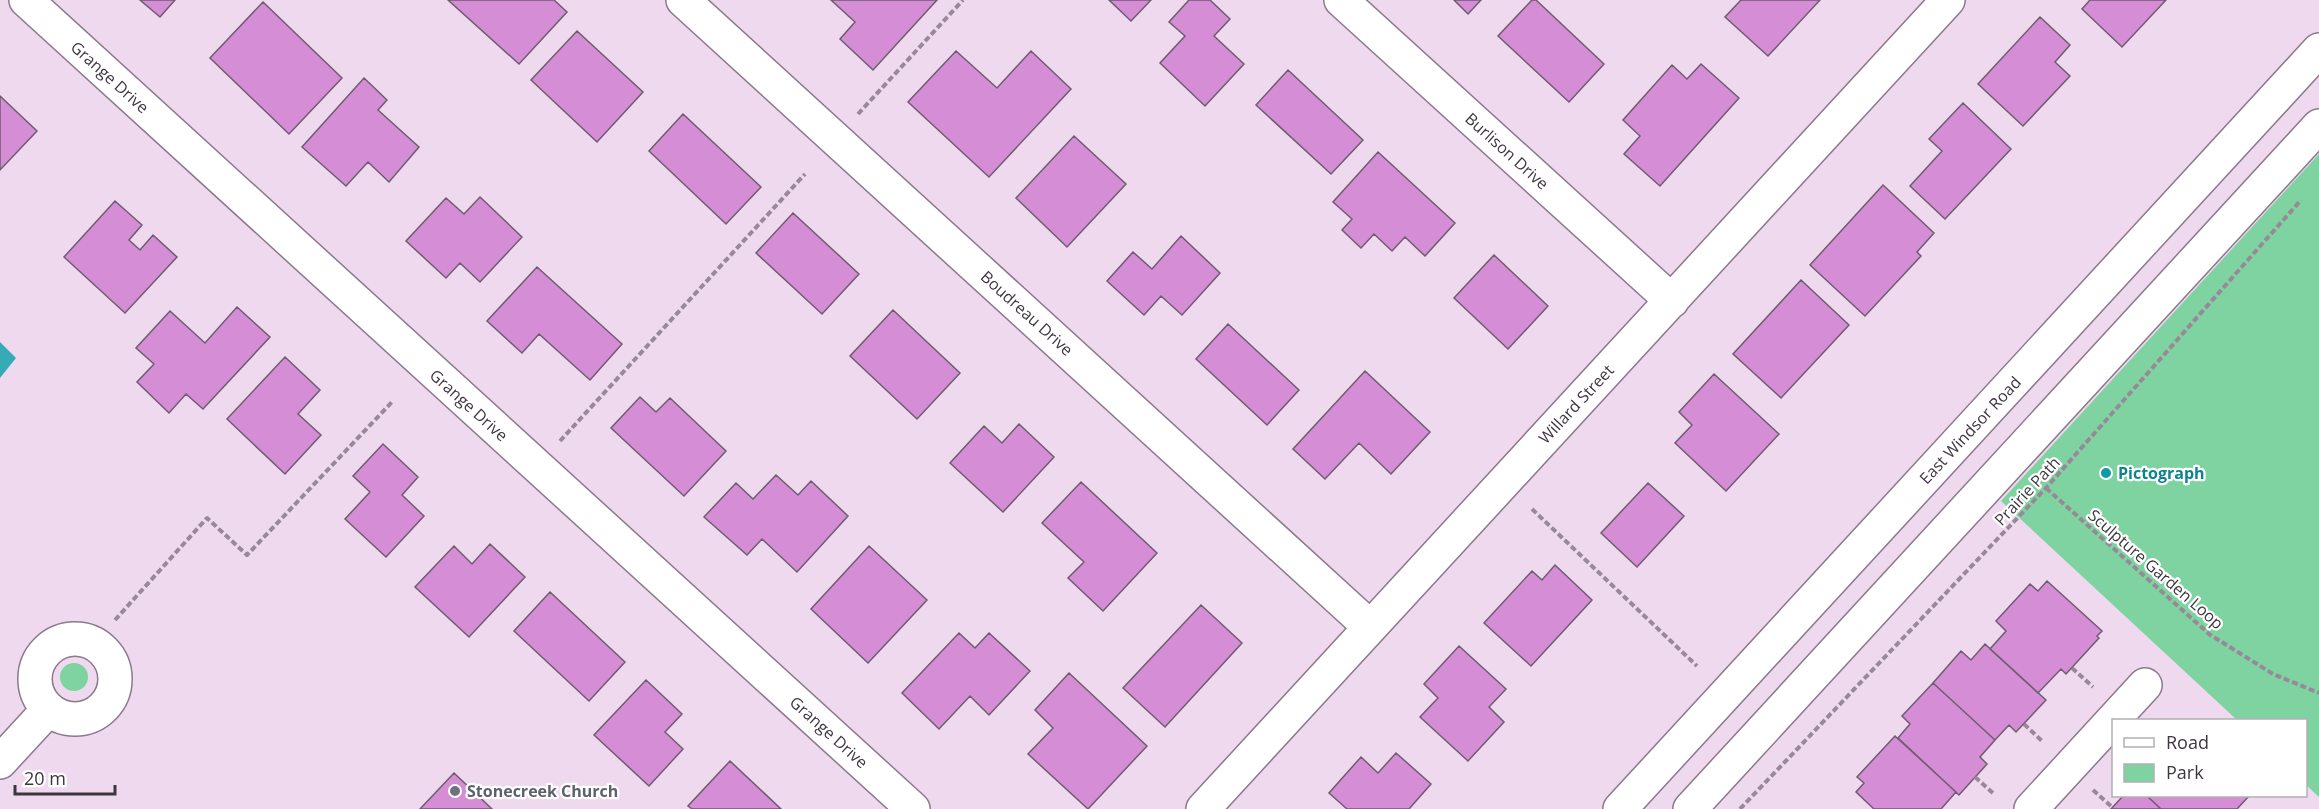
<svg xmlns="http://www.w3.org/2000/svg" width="2319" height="809" font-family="'Open Sans',sans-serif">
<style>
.green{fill:#7fd3a0}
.water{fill:#35abb5}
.building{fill:#d58dd5;stroke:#6f5c6f;stroke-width:1.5}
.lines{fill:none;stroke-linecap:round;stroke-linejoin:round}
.minor-casing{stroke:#8b798d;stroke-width:36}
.major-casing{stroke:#8b798d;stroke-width:36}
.path{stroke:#988999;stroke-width:4;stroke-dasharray:6 3;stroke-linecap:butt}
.minor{stroke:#fff;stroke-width:33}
.major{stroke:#fff;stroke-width:33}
.culture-dot{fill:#0f9aa8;stroke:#fff;stroke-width:2}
.worship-dot{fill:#6b7280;stroke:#fff;stroke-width:2}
.labels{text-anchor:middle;stroke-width:4.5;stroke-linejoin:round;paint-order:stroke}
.street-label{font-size:16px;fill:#3e363f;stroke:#fff}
.culture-label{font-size:16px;font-weight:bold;fill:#0d838f;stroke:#fff;text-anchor:start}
.worship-label{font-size:16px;font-weight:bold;fill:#5b616d;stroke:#fff;text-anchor:start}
</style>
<rect width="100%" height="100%" fill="#eed9ef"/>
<path class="green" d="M2319 154V797L2306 785V720H2237L2001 501Z
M60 677a14 14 0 1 1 28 0a14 14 0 1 1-28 0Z"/>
<path class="water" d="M0 342 16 358 0 378Z"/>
<path class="building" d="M140 0H175L160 17Z
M448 0H554L567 12 519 64Z
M831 0H937L873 70 840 39 855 22Z
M1109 0H1151L1131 21Z
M1189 0H1210L1230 19 1214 36 1244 64 1205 106 1160 63 1185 36 1169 22Z
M1454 0H1481L1468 14Z
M1532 0H1536L1604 64 1569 102 1498 36Z
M1741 0H1820L1768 56 1725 17Z
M2090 0H2166L2122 47 2082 9Z
M263 2 342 78 289 134 210 58Z
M2040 17 2070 45 2055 62 2070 76 2023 126 1978 84Z
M577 31 643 92 597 142 531 80Z
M956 51 997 88 1031 51 1071 89 989 177 908 102Z
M1701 64 1739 98 1660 186 1624 154 1640 136 1623 120 1672 65 1687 79Z
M1288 70 1363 140 1331 174 1256 105Z
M364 78 387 100 378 110 419 147 389 182 368 162 346 186 302 147Z
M0 96 37 131 0 170Z
M1963 103 2011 149 1945 219 1910 186 1942 151 1929 139Z
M683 114 761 187 726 224 649 151Z
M1074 136 1126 184 1067 247 1016 198Z
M1378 152 1455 223 1425 256 1405 237 1392 251 1374 234 1361 248 1342 230 1352 219 1333 202Z
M1883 185 1934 233 1917 252 1921 256 1865 316 1810 265Z
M480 197 522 237 480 282 460 263 446 278 406 241 446 198 464 214Z
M115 201 142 225 129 240 140 250 153 235 177 257 125 313 64 257Z
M793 213 859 274 822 314 756 253Z
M1181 236 1220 273 1182 315 1161 296 1144 315 1107 281 1133 252 1152 269Z
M1494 255 1548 306 1508 349 1454 298Z
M537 267 622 344 590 380 539 334 522 353 487 321Z
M1801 280 1849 325 1781 398 1733 354Z
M237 307 270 337 203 409 186 394 169 413 137 382 154 364 136 348 170 311 205 343Z
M893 310 960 373 917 419 850 356Z
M1228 324 1299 390 1267 425 1196 359Z
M285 357 320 390 298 414 321 435 285 474 227 419Z
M1365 371 1430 432 1391 474 1359 443 1325 479 1293 449Z
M1714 374 1779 434 1726 491 1675 443 1692 425 1679 412Z
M640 397 656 412 670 398 726 451 684 496 611 428Z
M1019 424 1054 457 1003 512 950 463 984 426 1002 443Z
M383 444 418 477 402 495 424 516 386 557 345 519 370 492 353 476Z
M776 475 798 495 811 481 848 516 797 572 762 539 747 555 704 517 736 483 753 499Z
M1081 482 1157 553 1103 611 1068 578 1084 562 1042 523Z
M1648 483 1684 516 1637 567 1601 533Z
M490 544 525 577 469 637 415 587 454 546 472 564Z
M869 546 927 600 868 663 811 609Z
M1555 565 1592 600 1531 666 1484 623 1532 571 1542 580Z
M2047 581 2102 631 2097 636 2099 638 2066 674 2061 669 2038 693 1990 649 2006 631 1996 621 2030 584 2038 591Z
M550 592 625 662 589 701 514 631Z
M1201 605 1242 643 1165 727 1123 688Z
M959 633 975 648 989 633 1030 671 989 715 970 696 939 729 902 693Z
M1985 644 2046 700 2016 732 2009 725 1995 740 1933 683 1961 651 1971 660Z
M1459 646 1506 689 1489 707 1504 722 1468 761 1420 717 1438 698 1424 684Z
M1069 673 1147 746 1088 809 1028 754 1053 728 1035 710Z
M646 680 682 714 665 732 683 749 649 786 594 735Z
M1933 683 1995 740 1980 757 1987 764 1959 795 1898 738 1910 724 1902 716Z
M1895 736 1956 792 1941 809H1874L1856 792 1864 783 1857 777Z
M1396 753 1431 784 1409 809H1347L1329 793 1361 757 1378 773Z
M730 761 781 809H692L688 806Z
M454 773 492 809H420Z
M2123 796H2147L2161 809H2111Z
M2147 796H2249L2237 809H2161Z"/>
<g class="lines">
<defs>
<path id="minor" d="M26 0 913 809
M683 0 1370 627
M1341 0 1672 301
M35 679a40 40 0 1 1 80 0a40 40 0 1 1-80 0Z
M0 762 48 710
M1203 809 1948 0
M2031 809 2145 685"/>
<path id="major" d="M1620 809 2319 50
M1690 809 2319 126"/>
</defs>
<use href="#minor" class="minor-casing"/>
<use href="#major" class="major-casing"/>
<path class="path" d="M858 114 963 0
M560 441 805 174
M2046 488 2209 634 2273 674 2319 693
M1532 509 1697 666
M115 620 207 518 247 555 392 402
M2072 668 2093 687
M2024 724 2043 742
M1975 777 1994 794
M2093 790 2112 807
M1740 809 2046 488 2301 200"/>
<use href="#minor" class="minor"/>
<use href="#major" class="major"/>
</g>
<circle class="culture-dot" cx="2106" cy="473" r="6"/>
<circle class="worship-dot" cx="455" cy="791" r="6"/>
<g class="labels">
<g class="street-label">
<text transform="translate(110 77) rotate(42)" y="6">Grange Drive</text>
<text transform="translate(1507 151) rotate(42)" y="6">Burlison Drive</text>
<text transform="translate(1027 313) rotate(42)" y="6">Boudreau Drive</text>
<text transform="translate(1576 404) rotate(-47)" y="6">Willard Street</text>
<text transform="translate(469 405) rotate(42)" y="6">Grange Drive</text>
<text transform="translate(1970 430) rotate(-47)" y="6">East Windsor Road</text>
<text transform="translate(2027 491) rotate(-47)" y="6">Prairie Path</text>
<text transform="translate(2156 569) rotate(41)" y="6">Sculpture Garden Loop</text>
<text transform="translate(829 732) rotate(42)" y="6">Grange Drive</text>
</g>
<g class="culture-label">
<text x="2118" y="479">Pictograph</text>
</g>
<g class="worship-label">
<text x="467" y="797">Stonecreek Church</text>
</g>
</g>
<rect x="2112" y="719" width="195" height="78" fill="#ffffff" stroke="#b2afb2" stroke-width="1.5"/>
<rect x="2124" y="738" width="30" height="9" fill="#ffffff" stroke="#b2afb2" stroke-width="1.5"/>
<text x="2166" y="749" font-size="18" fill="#3e363f">Road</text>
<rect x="2124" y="764" width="30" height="18" fill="#7fd3a0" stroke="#b2afb2" stroke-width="1.5"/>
<text x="2166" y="779" font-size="18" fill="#3e363f">Park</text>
<path d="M15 785v9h100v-9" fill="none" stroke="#3e363f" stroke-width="3"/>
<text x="24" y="785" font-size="18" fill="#3e363f" stroke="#ffffff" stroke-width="4.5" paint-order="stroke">20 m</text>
</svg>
